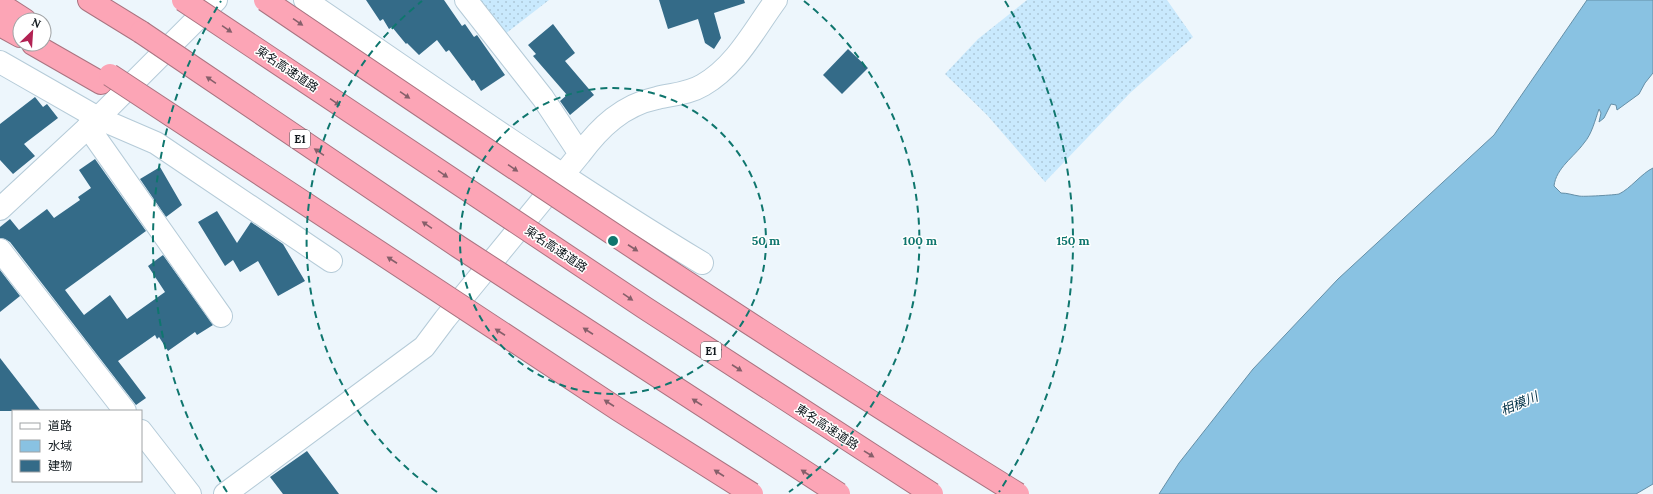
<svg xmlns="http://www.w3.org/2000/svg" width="1653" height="494" font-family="Lora,'Noto Sans JP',serif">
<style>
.grass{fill:url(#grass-dots)}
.water{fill:#89c2e2;stroke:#658fa7}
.building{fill:#346b88}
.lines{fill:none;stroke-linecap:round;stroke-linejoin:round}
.minor-casing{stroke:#b5cbd8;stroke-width:24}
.tertiary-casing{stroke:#b5cbd8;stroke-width:24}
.motorway-casing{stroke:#aa7481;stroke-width:24}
.minor{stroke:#fff;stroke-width:22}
.tertiary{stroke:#fff;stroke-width:22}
.motorway{stroke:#fca5b6;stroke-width:22}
.motorway-bridge-casing{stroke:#aa7481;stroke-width:24;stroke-linecap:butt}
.motorway-bridge{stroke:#fca5b6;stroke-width:22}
.oneway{fill:#865f6a}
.ring{fill:none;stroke:#0f766e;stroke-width:2;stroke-dasharray:7 5}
.labels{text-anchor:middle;stroke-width:3;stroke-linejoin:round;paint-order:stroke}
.shield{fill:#fff;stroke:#585e62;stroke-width:1}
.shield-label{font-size:11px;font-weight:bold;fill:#11191e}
.street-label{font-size:12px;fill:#11191e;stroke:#fff}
.water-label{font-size:13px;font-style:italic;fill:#003147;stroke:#fff}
.centre{fill:#0f766e;stroke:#fff;stroke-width:2}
.ring-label{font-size:12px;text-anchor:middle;font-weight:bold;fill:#0f766e;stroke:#fff;stroke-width:3;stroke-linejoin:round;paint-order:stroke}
</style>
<defs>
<pattern id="grass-dots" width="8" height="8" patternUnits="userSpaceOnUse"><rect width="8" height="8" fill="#c9e9fd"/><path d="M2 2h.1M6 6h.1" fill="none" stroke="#acc7d8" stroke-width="1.8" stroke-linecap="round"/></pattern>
</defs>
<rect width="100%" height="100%" fill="#edf6fc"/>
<path class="grass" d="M478 0H549L505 34Z
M1027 0H1167L1193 37 1130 93 1045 182 987 115 945 74 978 39Z"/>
<path class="water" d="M1587 0H1653V73L1645 83 1639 94 1617 110 1616 105 1611 104 1604 118 1599 122 1601 113 1599 109C1595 120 1592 134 1584 143 1574 157 1556 168 1554 186L1561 193C1568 193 1572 195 1579 196 1582 197 1615 195 1619 194 1630 189 1642 173 1653 168V484L1636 494H1159L1179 463 1253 369 1338 279 1494 135Z"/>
<path class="building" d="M366 0H444L462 26 465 24 474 37 477 35 505 75 481 91 474 80 472 81 449 50 446 52 437 40 419 55 407 43 406 44 392 27 389 29 383 19 380 21Z
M659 0H744L745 3 714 13 721 38 714 49 705 43 698 19 668 29Z
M553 24 575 53 565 61 594 95 570 115 560 101 567 95 533 56 536 54 528 45Z
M848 49 868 68 842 94 823 75Z
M35 97 43 107 47 104 58 118 24 144 35 156 13 174 0 160V124Z
M95 159 146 231 65 290 84 315 110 295 127 319 165 292 148 266 163 255 213 325 197 335 195 332 168 351 159 337 157 339 155 335 118 361 146 398 136 405 10 242 5 239 0 238V227L10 219 19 230 47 209 54 218 80 200 78 197 91 188 79 170Z
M160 167 182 205 166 217 140 179Z
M217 211 237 243 251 222 283 244 305 281 278 296 258 261 240 272 233 260 225 266 198 222Z
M0 270 20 296 0 312Z
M0 358 41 411H0Z
M307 451 339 494H283L270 477Z"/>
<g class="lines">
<defs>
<path id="minor" d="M305 0C436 89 566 181 702 263
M0 62 98 118 156 143 331 261
M88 127 221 316
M580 154C600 127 623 105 657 98 673 94 688 94 703 85 736 66 754 30 776 0
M0 250 125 411
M141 431 190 494
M225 494 424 347 445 319 580 154 543 98 466 0"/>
<path id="tertiary" d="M0 209 98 118 216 0"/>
<path id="motorway" d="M89 0 141 32
M0 4 25 20
M0 25 20 36
M33 44 101 83"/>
</defs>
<use href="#minor" class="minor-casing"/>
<use href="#tertiary" class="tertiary-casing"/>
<use href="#motorway" class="motorway-casing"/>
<use href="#minor" class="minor"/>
<use href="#tertiary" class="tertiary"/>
<use href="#motorway" class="motorway"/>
<defs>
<path id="motorway-bridge" d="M183 0 645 308 932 494
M265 0C514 169 763 336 1018 494
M141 32 459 247 839 494
M110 75 619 410 752 494"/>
</defs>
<use href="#motorway-bridge" class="motorway-bridge-casing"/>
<use href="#motorway-bridge" class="motorway-bridge"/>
</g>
<defs><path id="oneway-solid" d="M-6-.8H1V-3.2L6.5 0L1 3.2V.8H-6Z"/></defs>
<g class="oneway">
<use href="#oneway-solid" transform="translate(298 22) rotate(34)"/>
<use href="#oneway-solid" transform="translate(227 29) rotate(34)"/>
<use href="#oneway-solid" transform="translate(211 80) rotate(-146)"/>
<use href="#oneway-solid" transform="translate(405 95) rotate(34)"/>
<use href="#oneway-solid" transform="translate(335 102) rotate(34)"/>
<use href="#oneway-solid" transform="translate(319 152) rotate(-146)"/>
<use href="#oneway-solid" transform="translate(513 168) rotate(34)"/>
<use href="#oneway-solid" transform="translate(443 174) rotate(34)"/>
<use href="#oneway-solid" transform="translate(427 225) rotate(-146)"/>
<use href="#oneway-solid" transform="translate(633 248) rotate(33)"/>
<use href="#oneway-solid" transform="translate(392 260) rotate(-147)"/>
<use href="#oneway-solid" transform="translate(628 297) rotate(34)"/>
<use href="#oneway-solid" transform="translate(588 331) rotate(-147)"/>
<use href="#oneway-solid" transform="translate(500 332) rotate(-147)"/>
<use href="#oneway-solid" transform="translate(737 368) rotate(33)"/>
<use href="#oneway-solid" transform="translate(697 402) rotate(-147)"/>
<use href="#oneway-solid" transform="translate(609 403) rotate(-147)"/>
<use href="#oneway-solid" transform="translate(869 454) rotate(32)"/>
<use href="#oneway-solid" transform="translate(719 473) rotate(-147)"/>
<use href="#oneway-solid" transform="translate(806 473) rotate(-147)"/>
</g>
<g class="ring">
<circle cx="613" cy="241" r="153"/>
<path d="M437 492A307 307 0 0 1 422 1M804 1A307 307 0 0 1 789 492"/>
<path d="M227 492A460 460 0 0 1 221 1M1005 1A460 460 0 0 1 999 492"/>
</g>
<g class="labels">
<g class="shield">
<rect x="290" y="130" width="20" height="18" rx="3"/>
<rect x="701" y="342" width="20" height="18" rx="3"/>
</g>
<g class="shield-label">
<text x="300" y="143">E1</text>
<text x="711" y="355">E1</text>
</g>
<g class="street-label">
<text transform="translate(287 69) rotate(34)" y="4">東名高速道路</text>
<text transform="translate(556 249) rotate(34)" y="4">東名高速道路</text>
<text transform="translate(827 427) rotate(33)" y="4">東名高速道路</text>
</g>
<g class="water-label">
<text transform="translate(1519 403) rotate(-23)" y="5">相模川</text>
</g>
</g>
<circle cx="613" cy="241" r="6" class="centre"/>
<g class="ring-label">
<text x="766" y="245">50 m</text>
<text x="920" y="245">100 m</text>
<text x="1073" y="245">150 m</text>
</g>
<rect x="12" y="410" width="130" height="72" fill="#ffffff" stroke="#a0a3a5"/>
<rect x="20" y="423" width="20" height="6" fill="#ffffff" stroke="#a0a3a5"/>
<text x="48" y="430" font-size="12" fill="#11191e">道路</text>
<rect x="20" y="440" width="20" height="12" fill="#89c2e2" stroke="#a0a3a5"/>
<text x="48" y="450" font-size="12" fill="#11191e">水域</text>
<rect x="20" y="460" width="20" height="12" fill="#346b88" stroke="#a0a3a5"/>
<text x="48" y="470" font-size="12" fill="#11191e">建物</text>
<g transform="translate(32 32) rotate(25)"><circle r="19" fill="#ffffff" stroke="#a0a3a5"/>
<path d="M0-3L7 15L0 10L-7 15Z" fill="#b22253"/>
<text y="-6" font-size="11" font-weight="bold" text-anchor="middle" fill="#11191e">N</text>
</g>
</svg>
